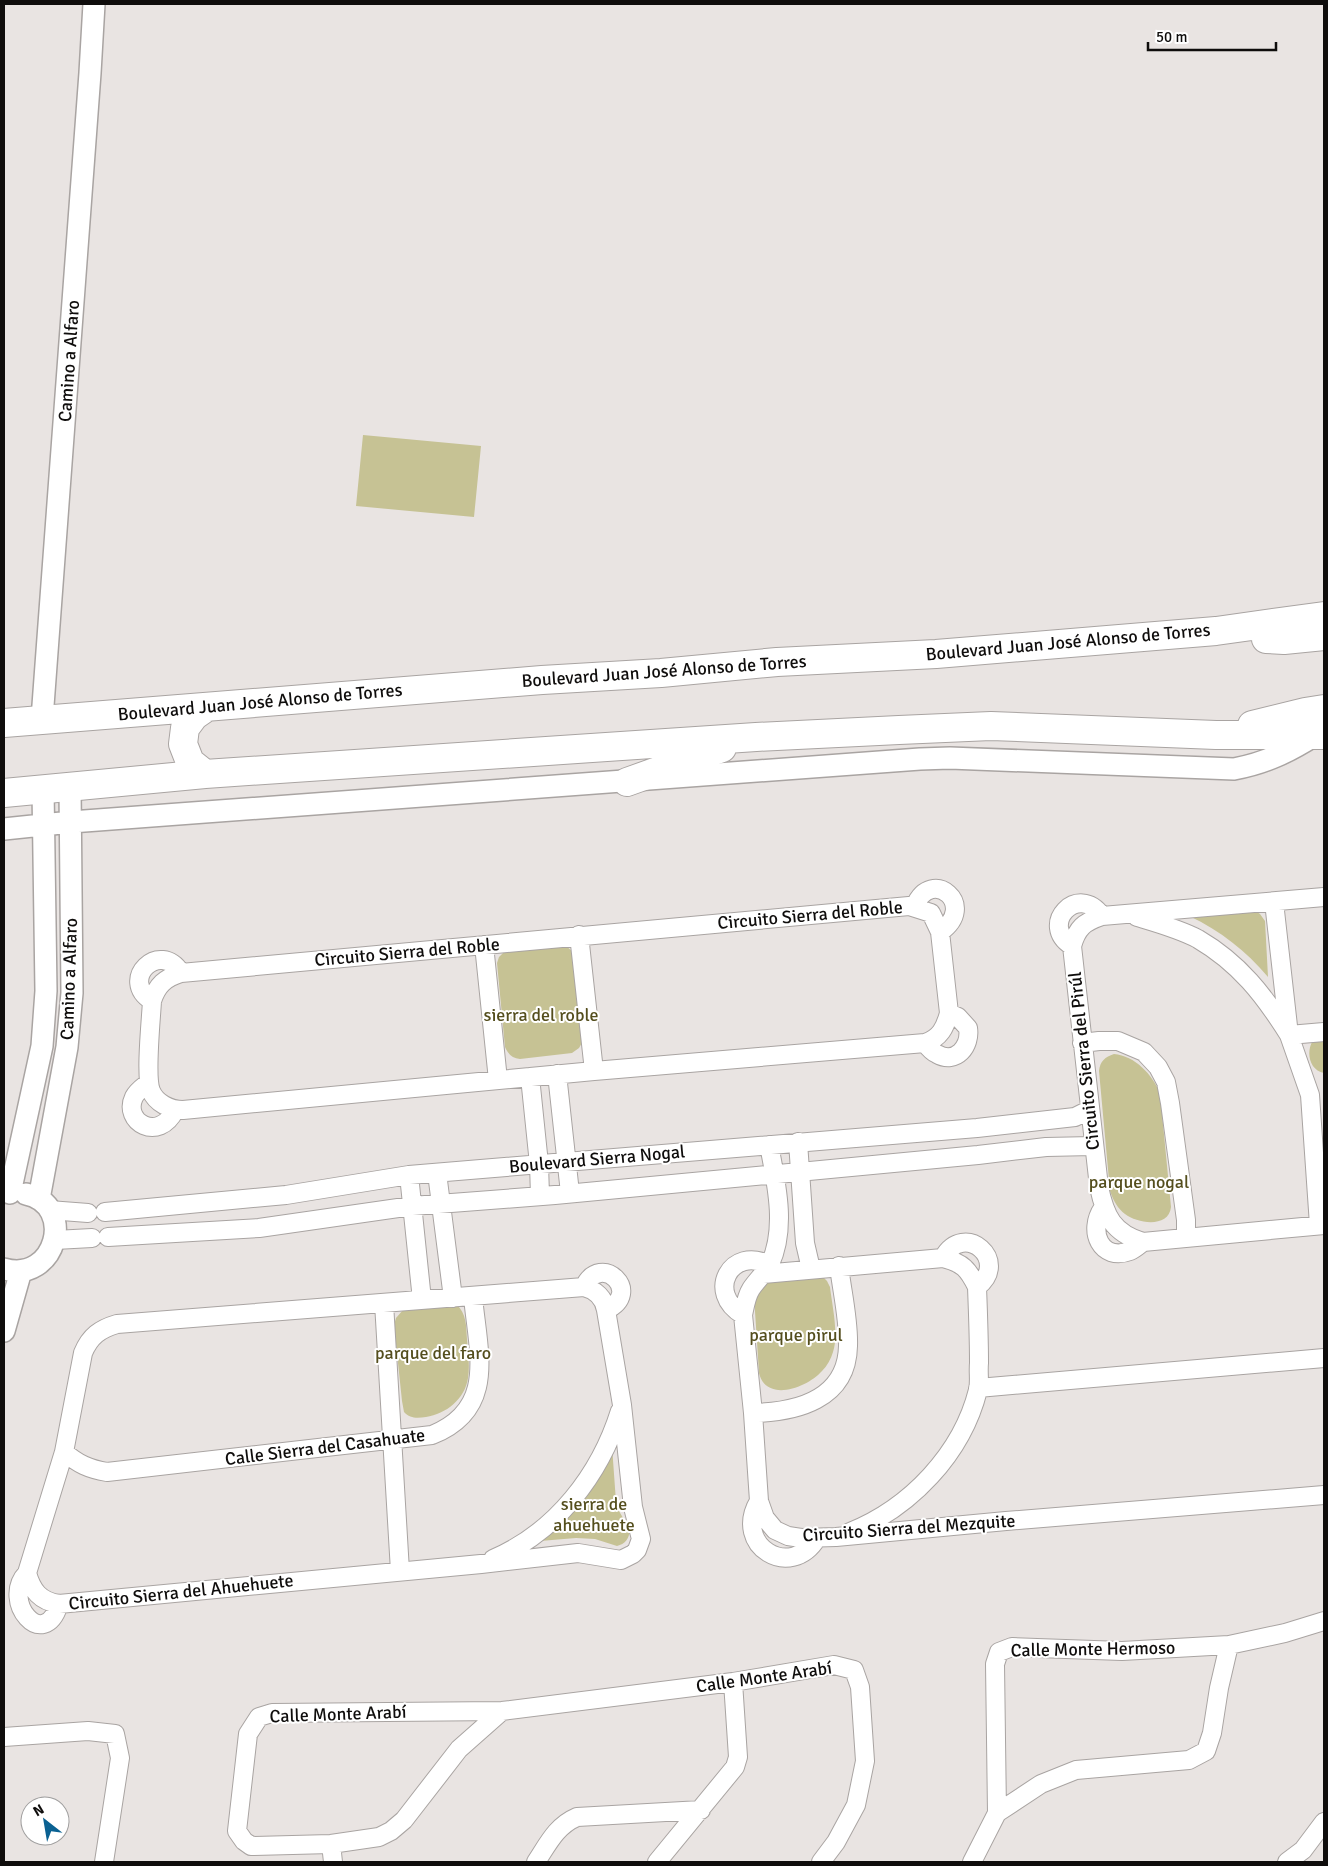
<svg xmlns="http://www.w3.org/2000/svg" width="1328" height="1866" font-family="Signika,sans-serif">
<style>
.green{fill:#c6c294}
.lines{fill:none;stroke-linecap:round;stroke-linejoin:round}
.minor-casing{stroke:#a9a4a2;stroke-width:20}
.tertiary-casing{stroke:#a9a4a2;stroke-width:24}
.primary-casing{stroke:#a9a4a2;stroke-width:30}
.minor{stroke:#fff;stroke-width:18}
.tertiary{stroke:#fff;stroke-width:21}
.primary{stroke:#fff;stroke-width:28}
.labels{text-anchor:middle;stroke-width:4;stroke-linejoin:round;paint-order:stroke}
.street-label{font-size:18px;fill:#0f0d0c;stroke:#fff}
.park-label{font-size:18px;fill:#544e1d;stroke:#fff}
</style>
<rect width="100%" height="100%" fill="#e9e4e2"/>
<path class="green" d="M363 435 481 446 474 517 356 506Z
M1254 910 1260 914 1265 921 1268 977C1246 951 1221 931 1189 916Z
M565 945 573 952 583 1041 579 1048 572 1053 520 1059C512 1058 508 1054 505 1047L497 963 499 957 506 950Z
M1324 1036V1073C1310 1070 1306 1054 1312 1042Z
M1114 1054C1135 1056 1152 1074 1160 1093L1171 1207C1169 1228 1138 1224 1125 1214 1118 1209 1113 1200 1110 1191L1099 1071C1100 1061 1105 1057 1114 1054Z
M823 1277 827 1281 830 1287C832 1305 839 1334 833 1352 831 1359 827 1366 822 1371 807 1388 766 1403 759 1373L754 1296 759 1282Z
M456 1304C467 1314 466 1326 467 1339 468 1352 470 1366 468 1378 465 1399 446 1414 426 1417 418 1418 410 1419 404 1412L402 1401 394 1325 396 1318 403 1310Z
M612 1446 616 1502 619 1511 630 1530C629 1539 625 1544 617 1546L595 1539 576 1538 528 1542Z"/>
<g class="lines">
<defs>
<path id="minor" d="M1324 897 1102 916C1084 922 1077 928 1072 946L1099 1187C1105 1216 1113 1233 1143 1242L1324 1225
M1274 902 1289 1035 1310 1095 1319 1225
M909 906 931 913 940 932 949 1013C945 1028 940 1038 925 1043L594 1071 183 1110C170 1110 156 1103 151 1091 145 1077 151 1020 152 1001 157 985 165 978 181 973Z
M915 906C931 866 979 905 940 932
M1137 917C1157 923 1179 929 1198 939 1239 963 1264 995 1289 1035L1324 1032
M579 935 594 1071
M484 945 498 1080
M1072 946C1038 925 1078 882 1102 916
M152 1001C118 980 160 939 181 973
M925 1043C928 1047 932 1052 937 1054 956 1065 971 1046 968 1028L958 1017 949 1013
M1082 1043 1099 1041H1118L1144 1052 1158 1067 1166 1082 1170 1103 1186 1220V1238
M557 1074 570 1193
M530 1077 539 1164 540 1196
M148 1083C143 1087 137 1091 134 1097 122 1122 159 1143 175 1110
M798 1142 805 1243 811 1269
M769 1145C776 1182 787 1228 770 1264 765 1273 757 1280 751 1289 746 1297 745 1306 743 1315L753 1413 759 1501 765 1518 775 1530 788 1536 801 1538 836 1537 1006 1521 1324 1495
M437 1173 453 1298
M409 1175 422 1300
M1103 1208C1087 1231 1101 1262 1130 1251 1135 1249 1139 1245 1143 1242
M49 1210 88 1213
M105 1212 286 1195 409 1175 977 1128 1075 1117 1089 1110
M108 1237 259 1228 412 1206 555 1195 978 1155 1046 1147 1093 1146
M55 1240 92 1238
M943 1258C964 1220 1011 1261 977 1287
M763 1274 943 1258C963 1263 968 1269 977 1287 978 1312 979 1338 979 1363 978 1372 980 1382 978 1390 962 1454 910 1508 850 1532
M584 1287C596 1290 604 1298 606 1310L622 1405 633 1507 641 1539 637 1550 633 1554 621 1560 578 1553 481 1564 59 1604C40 1601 32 1591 27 1573L64 1452 83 1353C90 1336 100 1329 117 1324Z
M584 1287C601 1251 644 1293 606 1310
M384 1303 400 1571
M743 1315C705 1293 731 1245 769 1265
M978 1388 1324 1358
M753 1413C796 1412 847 1400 848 1346 849 1320 842 1292 839 1266
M64 1452C78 1464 89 1469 107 1472L432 1435C497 1409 478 1352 473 1297
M759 1501C732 1546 791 1581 817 1538
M493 1559C556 1532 600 1475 620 1411
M27 1573C0 1601 44 1653 59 1604
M502 1711 459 1749 404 1820 391 1831 379 1837 331 1844 251 1846 244 1841 237 1831 248 1734 259 1717 272 1713 502 1711 733 1682 834 1665 854 1670 860 1687 865 1761 856 1805 836 1842 821 1862
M4 1737 88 1731 115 1734 120 1758 104 1862
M997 1813 995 1664 999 1652 1012 1647 1122 1651 1229 1645 1285 1633 1324 1621
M331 1844 333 1862
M536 1862C548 1844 556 1826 577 1817L701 1810
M657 1862 735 1767 738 1757 733 1682
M972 1862 997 1813 1041 1784 1076 1770 1189 1760 1206 1751 1212 1733 1219 1688 1229 1645
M1287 1862 1303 1850 1324 1822"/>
<path id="tertiary" d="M42 719 90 73 94 4
M4 829 71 822 920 759 950 758 1234 769C1266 763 1288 752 1315 735
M10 1193 42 1046 46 991 43 789
M39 1199 67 1047 72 993 70 787
M4 1269C56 1284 77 1205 26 1194
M4 1331 21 1271"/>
<path id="primary" d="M1266 639 1284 640 1324 636
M4 723 542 680 661 673 777 662 936 654 1216 631 1324 616
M1252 725 1305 712 1324 709
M205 774 190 762 183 744 185 728 194 716 207 707
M627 782 722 748
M4 793 205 774 756 737 899 730 991 726 1216 735H1324"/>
</defs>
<use href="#minor" class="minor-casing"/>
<use href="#tertiary" class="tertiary-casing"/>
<use href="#primary" class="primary-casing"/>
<use href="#minor" class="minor"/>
<use href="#tertiary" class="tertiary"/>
<use href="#primary" class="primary"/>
</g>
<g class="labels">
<g class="street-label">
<text transform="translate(69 361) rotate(-86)" y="6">Camino a Alfaro</text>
<text transform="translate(1068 642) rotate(-5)" y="6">Boulevard Juan José Alonso de Torres</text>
<text transform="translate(664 671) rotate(-4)" y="6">Boulevard Juan José Alonso de Torres</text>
<text transform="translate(260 702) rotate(-5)" y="6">Boulevard Juan José Alonso de Torres</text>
<text transform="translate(810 915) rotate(-5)" y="6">Circuito Sierra del Roble</text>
<text transform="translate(407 952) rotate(-5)" y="6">Circuito Sierra del Roble</text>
<text transform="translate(69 979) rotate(-88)" y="6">Camino a Alfaro</text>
<text transform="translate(1084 1061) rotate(-96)" y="6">Circuito Sierra del Pirúl</text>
<text transform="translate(597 1159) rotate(-5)" y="6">Boulevard Sierra Nogal</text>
<text transform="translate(325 1447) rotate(-7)" y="6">Calle Sierra del Casahuate</text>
<text transform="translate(909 1528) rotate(-4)" y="6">Circuito Sierra del Mezquite</text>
<text transform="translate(181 1592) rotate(-6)" y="6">Circuito Sierra del Ahuehuete</text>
<text transform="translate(1093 1649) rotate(-1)" y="6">Calle Monte Hermoso</text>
<text transform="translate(764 1677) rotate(-8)" y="6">Calle Monte Arabí</text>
<text transform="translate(338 1714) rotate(-2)" y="6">Calle Monte Arabí</text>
</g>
<g class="park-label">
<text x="541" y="1021">sierra del roble</text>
<text x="1139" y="1188">parque nogal</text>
<text x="796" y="1341">parque pirul</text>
<text x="433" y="1359">parque del faro</text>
<text x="594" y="1510">sierra de<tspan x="594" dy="21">ahuehuete</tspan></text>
</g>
</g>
<rect width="1328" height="1866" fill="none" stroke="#0f0d0c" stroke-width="10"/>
<g transform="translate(45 1821) rotate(329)"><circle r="24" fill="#ffffff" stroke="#9f9e9e"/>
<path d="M0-4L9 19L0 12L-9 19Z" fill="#0a6192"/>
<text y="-8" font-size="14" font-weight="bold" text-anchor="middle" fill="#0f0d0c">N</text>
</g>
<path d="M1148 42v8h128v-8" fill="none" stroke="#0f0d0c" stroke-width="2.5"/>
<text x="1156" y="42" font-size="15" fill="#0f0d0c" stroke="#ffffff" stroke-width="4" paint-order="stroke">50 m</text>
</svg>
